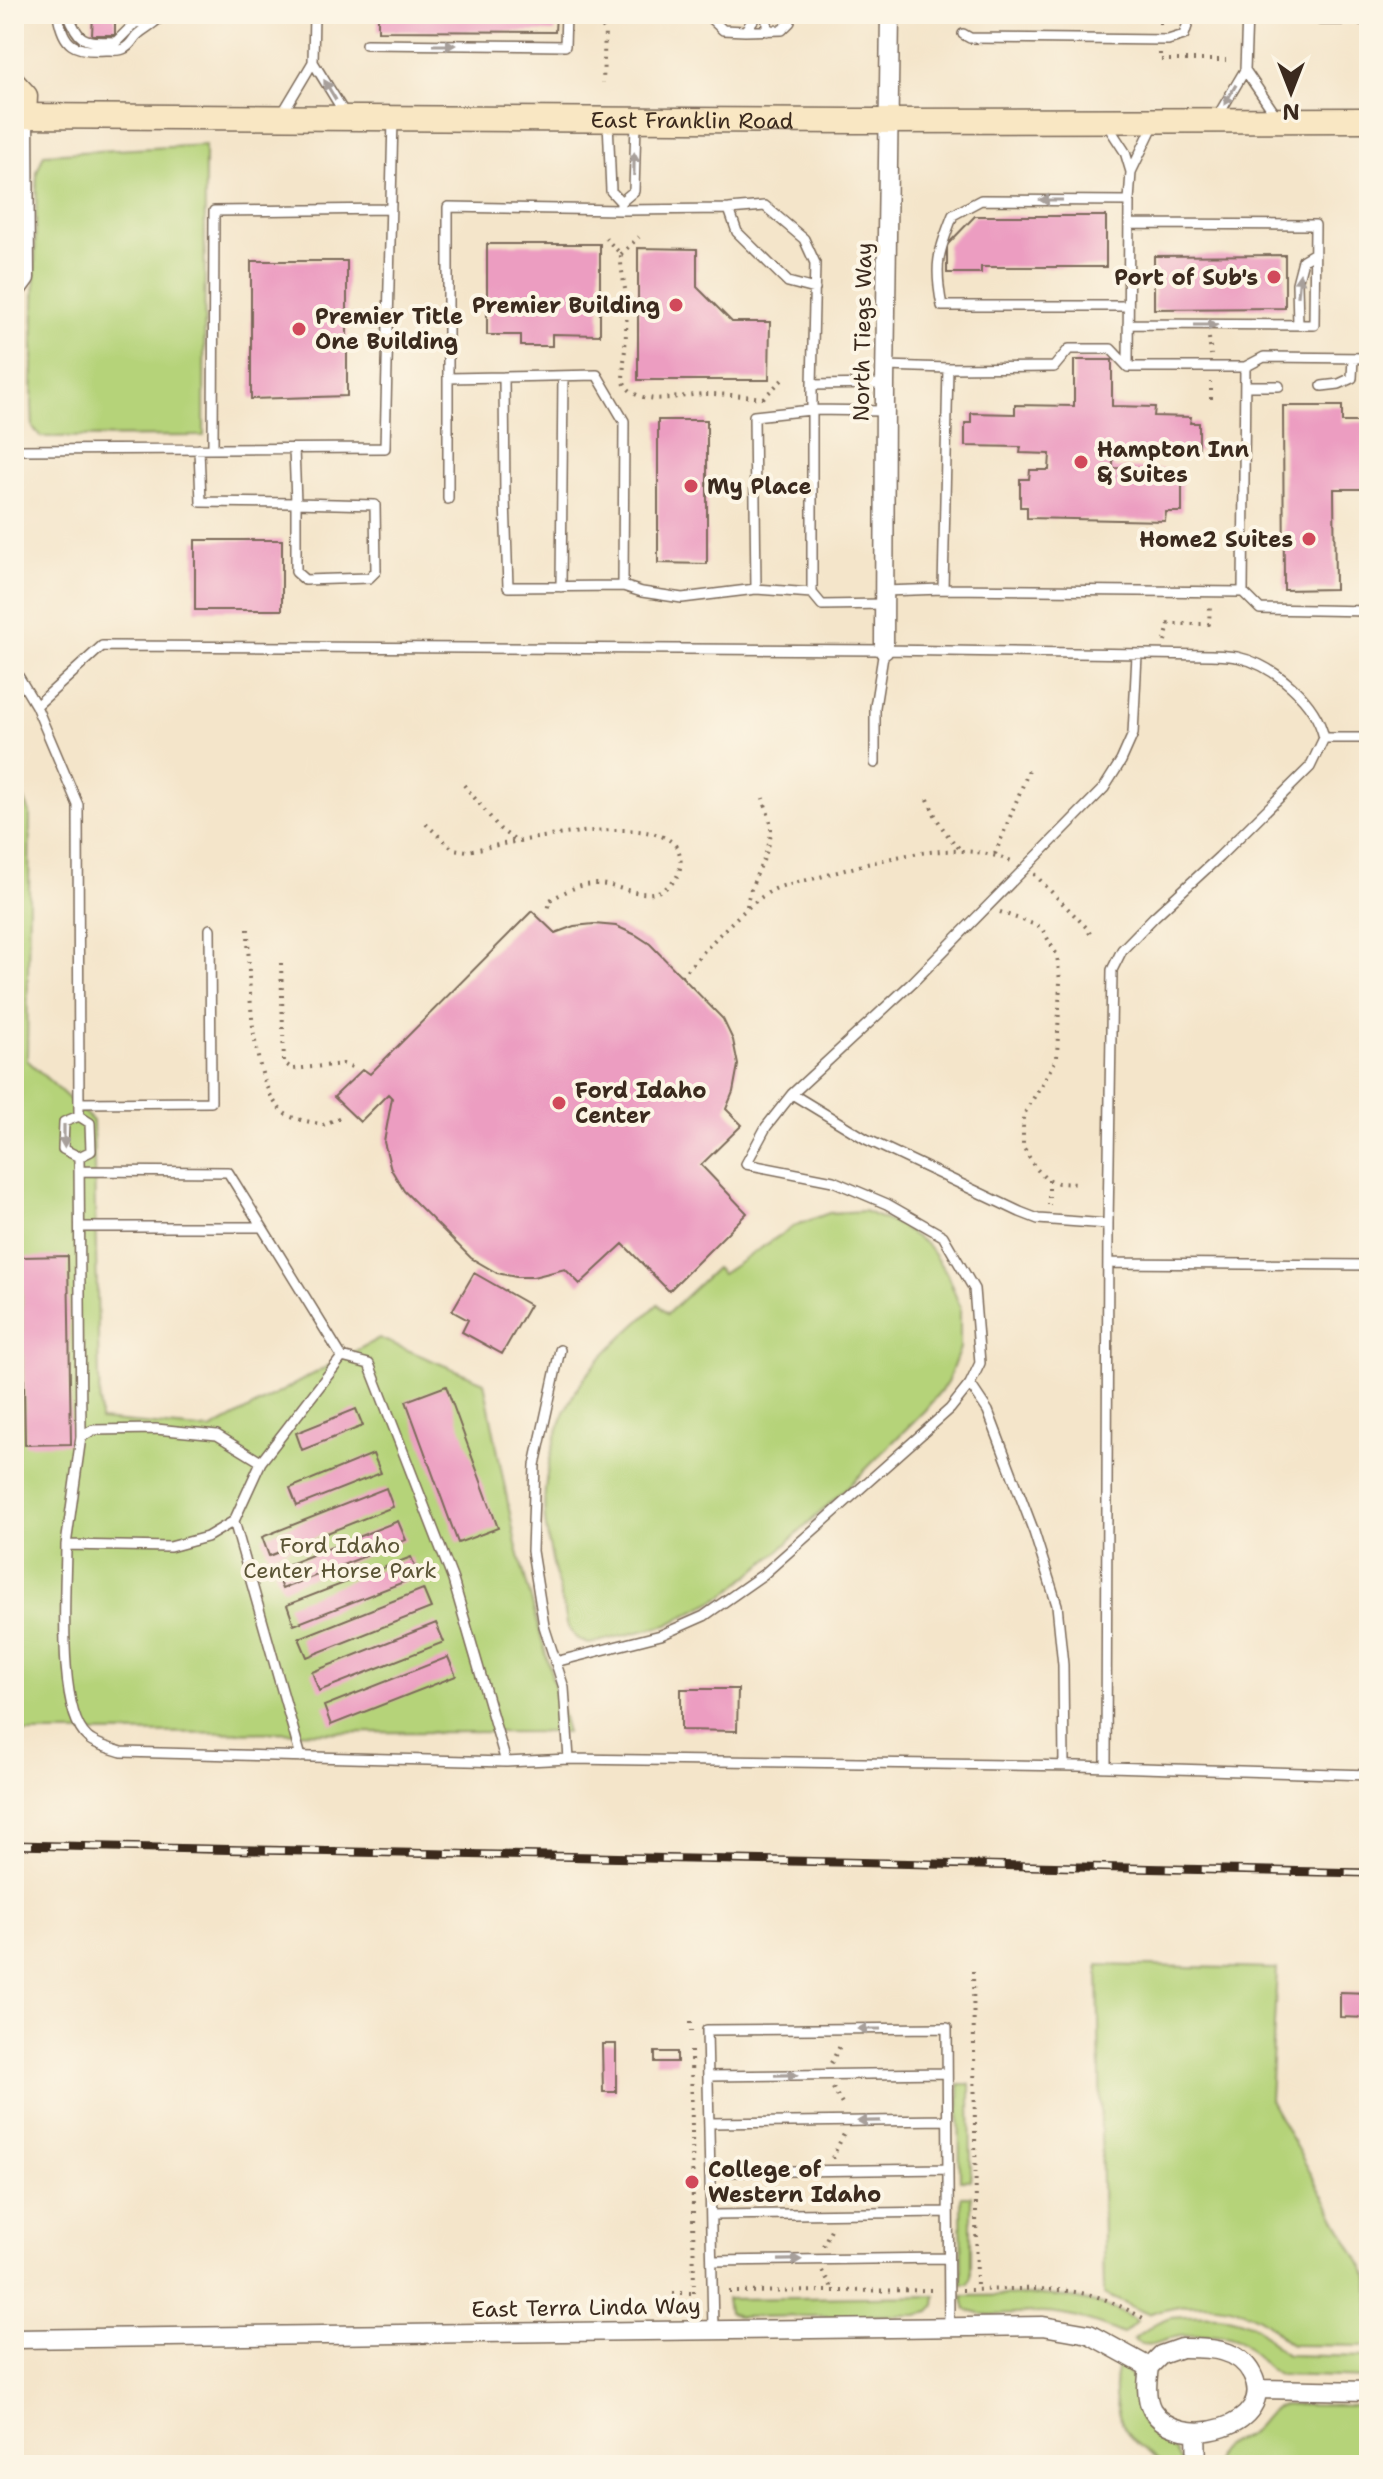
<svg xmlns="http://www.w3.org/2000/svg" width="1383" height="2479" font-family="'Shantell Sans',sans-serif">
<style>
.green{fill:#b5d379;stroke:#787e4c;stroke-width:2}
.building{fill:#ec9dc1}
.lines{fill:none;stroke-linecap:round;stroke-linejoin:round}
.lane-casing{stroke:#7c6b5a;stroke-width:12}
.street-casing{stroke:#7c6b5a;stroke-width:21}
.secondary-casing{stroke:#7c6b5a;stroke-width:27}
.path{stroke:#7c6b5a;stroke-width:4;stroke-dasharray:2 6;stroke-linecap:butt}
.lane{stroke:#fff;stroke-width:9}
.street{stroke:#fff;stroke-width:18}
.secondary{stroke:#f9e7c3;stroke-width:24}
.rail-casing{stroke:#3b2a1e;stroke-width:9}
.rail{stroke:#fcf5e5;stroke-width:6;stroke-dasharray:18;stroke-linecap:butt}
.oneway{fill:#a79f9a}
.poi-dot{fill:#d1495b;stroke:#fcf5e5;stroke-width:3}
.labels{text-anchor:middle;stroke-width:8;stroke-linejoin:round;paint-order:stroke}
.street-label{font-size:22px;fill:#3b2a1e;stroke:#fcf5e5}
.poi-label{font-size:22px;font-weight:bold;fill:#3b2a1e;stroke:#fcf5e5;text-anchor:start}
.park-label{font-size:22px;fill:#5a5435;stroke:#fcf5e5}
</style>
<rect width="100%" height="100%" fill="#fcf5e5"/>
<filter id="ink" filterUnits="userSpaceOnUse"><feTurbulence type="fractalNoise" baseFrequency=".0125" numOctaves="2"/><feDisplacementMap in="SourceGraphic" scale="16" xChannelSelector="R" yChannelSelector="G"/><feConvolveMatrix kernelMatrix="1 2 1 2 8 2 1 2 1" color-interpolation-filters="sRGB"/></filter>
<filter id="wash" filterUnits="userSpaceOnUse"><feTurbulence type="fractalNoise" baseFrequency=".006" numOctaves="4" result="noise"/><feDisplacementMap in="SourceGraphic" scale="32" xChannelSelector="R" yChannelSelector="G"/><feGaussianBlur stdDeviation="1.8" result="paint"/><feColorMatrix in="noise" values="0 0 0 0 0 0 0 0 0 0 0 0 0 0 0 0 0 1.4 0 .05"/><feComposite in="paint" operator="in"/></filter>
<g filter="url(#wash)">
<rect width="100%" height="100%" fill="#f4e5ca"/>
<path class="green" d="M205 145 204 436 42 437 33 428 32 405 37 172 44 154Z
M14 774 30 813 27 1060 93 1121 100 1420 211 1430 379 1338 484 1382 516 1544 567 1732 14 1733Z
M864 1211 900 1226 927 1245 947 1274 960 1307V1348L947 1383 925 1410 857 1478 779 1551 725 1595 667 1625 589 1644 577 1639 568 1628C561 1594 548 1552 545 1519 541 1477 557 1418 581 1383 601 1353 632 1329 658 1304L667 1314 716 1268 722 1274 794 1226 829 1213Z
M1098 1965 1277 1969 1270 2100 1369 2278V2346L1292 2345C1281 2339 1274 2328 1264 2321 1230 2299 1184 2301 1148 2314L1104 2294Z
M959 2084H970L971 2180H960Z
M961 2196H971V2279L969 2284H962Z
M1037 2295C1072 2296 1107 2302 1137 2321L1123 2334C1098 2323 1071 2314 1043 2313 1022 2312 983 2320 966 2309L962 2296Z
M936 2296 935 2305 930 2312 917 2315 738 2317 728 2312 726 2299Z
M1171 2317C1199 2315 1235 2312 1258 2329 1269 2337 1275 2349 1287 2355L1369 2357V2378L1278 2375C1256 2365 1254 2340 1224 2336 1210 2335 1194 2335 1180 2336 1161 2339 1151 2351 1133 2340L1154 2324Z
M1118 2364 1131 2377 1135 2405 1142 2421 1175 2451 1182 2465H1162C1156 2456 1146 2452 1137 2444 1115 2423 1111 2393 1118 2364Z
M1285 2405 1369 2406V2465H1215C1216 2458 1217 2452 1222 2448 1230 2441 1242 2439 1251 2432 1265 2421 1264 2410 1285 2405Z"/>
<g id="blocks">
<path class="building" d="M93 14H115V35H92Z
M378 14H556L555 32 378 31Z
M975 216H1106V267H981V273H947V245Z
M487 244H600V335L552 334V346H521V335H487Z
M638 248 697 249V287L732 322H770L769 380H638Z
M1285 255V308L1154 309V256Z
M251 261H347V396L251 399Z
M1074 360H1112V406L1155 407 1154 416 1191 417 1190 423H1199V452L1158 451 1157 457 1113 456V468L1165 469V479H1182V512H1166L1165 521 1027 518V507H1020V479H1029L1030 470H1049L1050 454 1020 453 1021 447 965 446V423H971V413L1015 414V405L1074 406Z
M1283 406H1342V422H1364L1365 489H1334L1335 589 1284 590Z
M658 420H707V564L658 563Z
M195 540H282V610H195Z
M532 911 555 933 574 926 594 924 616 926 636 935 650 944 723 1019 733 1040 738 1065 733 1092 726 1109 742 1125 701 1165 747 1213 669 1291 623 1244 580 1284 565 1269 533 1277H516L497 1273 471 1258 404 1191 391 1169 384 1142 392 1098 388 1094 360 1122 334 1097 363 1069 370 1074Z
M68 1256 71 1444 25 1445 22 1257Z
M474 1273 530 1305 502 1354 462 1332 468 1320 452 1311Z
M446 1386 498 1528 458 1543 406 1401Z
M356 1409 363 1426 302 1450 296 1433Z
M373 1454 381 1473 297 1506 290 1488Z
M386 1488 393 1507 269 1556 262 1537Z
M398 1521 406 1540 282 1589 274 1570Z
M411 1557 419 1576 294 1625 287 1605Z
M423 1589 431 1608 307 1657 299 1638Z
M436 1623 444 1642 319 1691 312 1672Z
M448 1657 456 1676 331 1725 324 1706Z
M681 1689H738L737 1731 681 1730Z
M1340 1992 1369 1993V2018L1340 2017Z
M602 2044H616V2092H603Z
M655 2052H677V2062H655Z"/>
</g>
</g>
<g filter="url(#ink)">
<use href="#blocks" fill-opacity="0" stroke="#7c6b5a" stroke-width="2"/>
<g class="lines">
<defs>
<path id="lane" d="M58 14C63 46 74 52 105 50 111 50 118 51 123 49 131 46 132 40 137 35 142 30 150 26 157 20
M68 14C80 45 85 41 116 42L135 23 157 20 165 14
M706 14 723 30 745 31 754 19V14
M767 14V31
M1308 14 1320 20H1369
M745 31 782 30 790 22V14
M963 34 970 38 1168 40 1184 35 1191 14
M366 44 565 46 566 14
M313 62 345 114
M1245 70 1277 117
M282 114 313 62 314 14
M1216 119 1245 70 1247 14
M608 121 611 191 621 202
M1154 124 1131 172 1129 201 1128 367H1245L1264 357 1369 358
M1108 126 1125 152 1131 172
M729 209 737 232 788 282 815 289
M621 210 729 209 765 206 804 239 815 263 812 385V593
M1128 306H942C934 265 938 253 953 215L981 200 1129 201
M1128 324 1314 325 1315 225 1129 224
M1298 325 1297 283 1303 260 1315 253
M886 366 948 368 943 589 1243 592 1260 609 1369 611
M948 368 1054 367 1069 349H1111L1128 367
M448 378 504 377
M812 385 885 384
M1245 386H1279
M1322 386 1339 384 1352 378 1353 358
M199 449 201 502 296 503V572L305 580 369 578 376 571 375 505 296 503 294 449
M213 449 214 211 391 209
M14 450 385 448 393 119
M448 499V207L621 210V202L634 191 636 123
M623 586 624 421 597 375 504 377 505 499 508 587 623 586 642 592 682 598 756 589
M561 587 563 376
M884 591 943 589
M1243 592 1245 367
M884 604 822 605 812 593 756 589 754 416 811 410 885 411
M14 669 36 706 78 805 79 1116
M36 706 102 646 884 650 1211 655C1220 655 1229 656 1237 657 1274 665 1316 701 1324 738
M875 763V707L884 650
M792 1094 866 1139 1020 1212 1038 1219 1108 1224
M79 1103 211 1102 210 929
M79 1116 64 1122 63 1149 79 1157
M79 1116 90 1123 91 1151 79 1157
M79 1157 81 1437 66 1545 170 1547 207 1537 234 1521 261 1462 342 1357 369 1364 453 1580 506 1762 569 1759
M79 1171 228 1172 262 1227
M80 1227H262L342 1357
M1109 1263 1369 1265
M560 1350 535 1465 532 1551 544 1626 564 1688 569 1759 1077 1766 1369 1775
M970 1384 988 1411 1034 1532 1057 1605 1063 1665 1064 1766
M81 1437 93 1430 156 1429 217 1435 261 1462
M234 1521 301 1757
M66 1545C66 1587 56 1711 88 1738 96 1745 112 1749 122 1752L506 1762
M555 1662 661 1635 704 1616 764 1574 950 1409 970 1384 980 1363 974 1289 943 1236 887 1204 833 1181 746 1164 766 1127 792 1094 913 982 1104 788 1121 761 1133 734 1137 655
M1106 1767 1108 1224 1112 970 1122 950 1154 917 1219 857 1310 767 1324 738H1369
M708 2076 947 2073
M709 2123 947 2120
M710 2172 947 2169
M711 2215 947 2212
M712 2261 948 2258
M713 2330 707 2030 947 2028 949 2327"/>
<path id="street" d="M14 293 25 278 24 116
M884 650 885 384 890 14
M14 2339 1043 2326 1089 2334 1149 2367
M1181 2348C1208 2348 1238 2347 1252 2374 1279 2425 1180 2454 1152 2410 1145 2397 1147 2381 1149 2367L1161 2355Z
M1257 2389 1369 2391
M1196 2432 1197 2465"/>
<g id="secondary">
<path d="M14 84 25 96 24 116"/>
<path id="s1" d="M14 116 857 121 1369 120"/>
</g>
</defs>
<use href="#lane" class="lane-casing"/>
<use href="#street" class="street-casing"/>
<use href="#secondary" class="secondary-casing"/>
<path class="path" d="M594 14 605 31 603 83
M1160 14V28
M1160 53V60H1226
M605 238 621 254C620 269 625 283 626 298 628 326 624 353 623 380 635 411 682 394 706 394 725 394 744 396 763 398L767 403
M621 254 639 237
M1209 338 1211 355
M763 398 782 380
M1211 399V382
M1165 641 1169 624H1209L1210 604
M464 785 500 829 517 842
M928 799C936 820 945 834 961 850
M426 824 453 849 467 851C503 845 672 804 680 856 682 866 679 877 671 884 648 905 621 884 596 884 578 884 565 892 550 900L548 912
M995 854 1031 765
M1034 874 1086 927 1092 937
M747 906C750 879 770 857 771 830 771 820 766 808 763 798
M1000 912 1041 927 1057 955 1060 981 1057 1058 1023 1116V1146L1034 1166 1045 1178 1058 1183 1079 1184
M248 929C249 973 248 1089 287 1115 296 1120 313 1122 323 1125L343 1116
M281 963 284 1063 293 1069 343 1064 355 1068
M681 976C709 947 735 914 769 892 782 884 801 882 816 878 878 861 951 836 1014 862
M1049 1180V1205
M973 1971 977 2290
M691 2022V2034
M691 2051 694 2293
M831 2063 842 2042
M833 2088 844 2108
M832 2158 844 2134
M823 2246 833 2225
M822 2271 831 2286V2291
M962 2290C1006 2290 1052 2285 1095 2296 1114 2302 1130 2311 1147 2320
M729 2292 934 2290
M673 2293H696"/>
<use href="#lane" class="lane"/>
<use href="#street" class="street"/>
<use href="#secondary" class="secondary"/>
<defs>
<path id="rail" d="M14 1845 1369 1873"/>
</defs>
<use href="#rail" class="rail-casing"/>
<use href="#rail" class="rail"/>
</g>
<defs><path id="oneway-solid" d="M-6-.8H1V-3.2L6.5 0L1 3.2V.8H-6Z" transform="scale(2)"/></defs>
<g class="oneway">
<use href="#oneway-solid" transform="translate(444 45)"/>
<use href="#oneway-solid" transform="translate(330 90) rotate(-121)"/>
<use href="#oneway-solid" transform="translate(1230 95) rotate(120)"/>
<use href="#oneway-solid" transform="translate(634 164) rotate(-89)"/>
<use href="#oneway-solid" transform="translate(1051 200) rotate(-180)"/>
<use href="#oneway-solid" transform="translate(1299 285) rotate(-85)"/>
<use href="#oneway-solid" transform="translate(1206 325)"/>
<use href="#oneway-solid" transform="translate(64 1136) rotate(90)"/>
<use href="#oneway-solid" transform="translate(869 2029) rotate(180)"/>
<use href="#oneway-solid" transform="translate(786 2075) rotate(-1)"/>
<use href="#oneway-solid" transform="translate(869 2121) rotate(179)"/>
<use href="#oneway-solid" transform="translate(790 2260) rotate(-1)"/>
</g>
</g>
<g class="poi-dot">
<circle cx="1274" cy="277" r="8"/>
<circle cx="676" cy="305" r="8"/>
<circle cx="299" cy="329" r="8"/>
<circle cx="1081" cy="462" r="8"/>
<circle cx="691" cy="486" r="8"/>
<circle cx="1309" cy="539" r="8"/>
<circle cx="559" cy="1103" r="8"/>
<circle cx="692" cy="2182" r="8"/>
</g>
<g class="labels">
<g class="street-label">
<text dy="8" stroke="none"><textPath href="#s1" startOffset="678">East Franklin Road</textPath></text>
<text transform="translate(862 332) rotate(-89)" y="8">North Tiegs Way</text>
<text transform="translate(586 2307) rotate(-1)" y="8">East Terra Linda Way</text>
</g>
<g class="poi-label">
<text x="1258" y="285" text-anchor="end">Port of Sub's</text>
<text x="660" y="313" text-anchor="end">Premier Building</text>
<text x="315" y="324">Premier Title<tspan x="315" dy="25">One Building</tspan></text>
<text x="1097" y="457">Hampton Inn<tspan x="1097" dy="25">&amp; Suites</tspan></text>
<text x="707" y="494">My Place</text>
<text x="1293" y="547" text-anchor="end">Home2 Suites</text>
<text x="575" y="1098">Ford Idaho<tspan x="575" dy="25">Center</tspan></text>
<text x="708" y="2177">College of<tspan x="708" dy="25">Western Idaho</tspan></text>
</g>
<g class="park-label">
<text x="340" y="1553">Ford Idaho<tspan x="340" dy="25">Center Horse Park</tspan></text>
</g>
</g>
<rect width="1383" height="2479" fill="none" stroke="#fcf5e5" stroke-width="48"/>
<g transform="translate(1291 92) rotate(180)" stroke="#fcf5e5" stroke-width="6" paint-order="stroke">
<path d="M0-6L14 30L0 20L-14 30Z" fill="#3b2a1e"/>
<text y="-12" font-size="22" font-weight="bold" text-anchor="middle" fill="#3b2a1e">N</text>
</g>
</svg>
